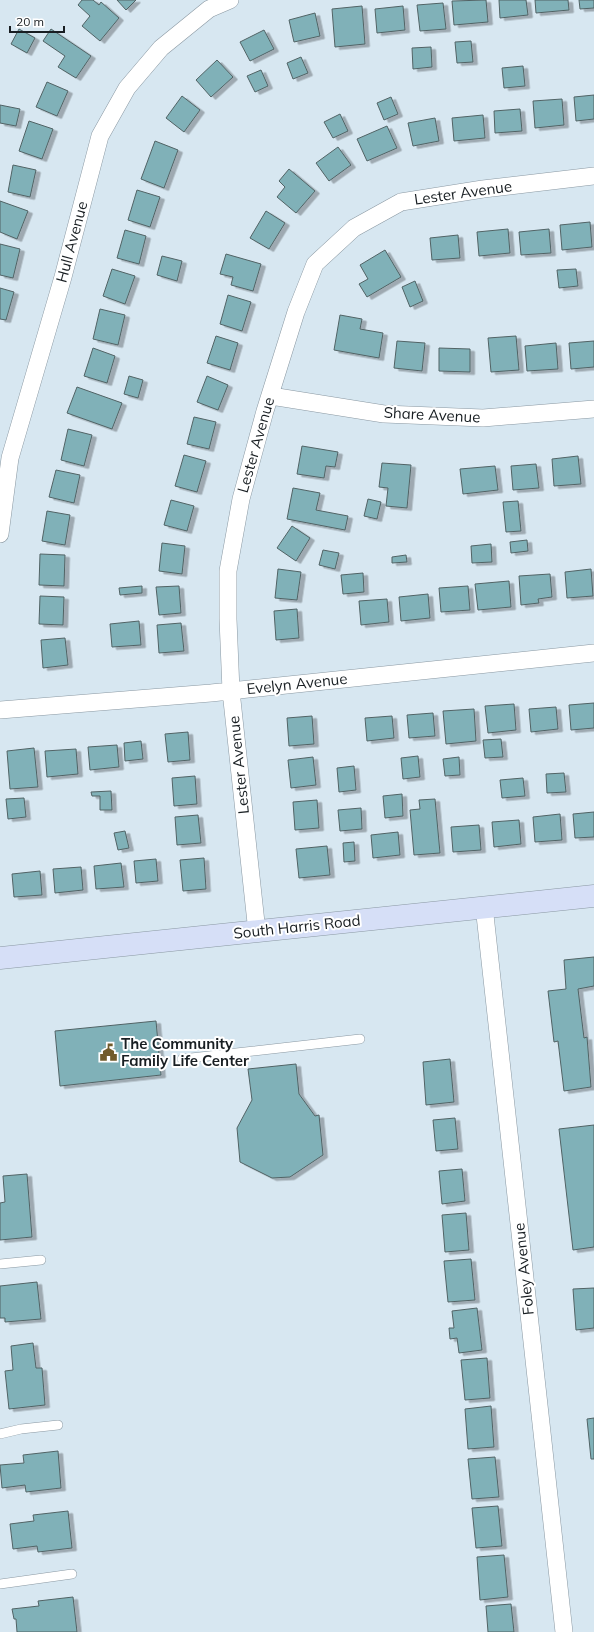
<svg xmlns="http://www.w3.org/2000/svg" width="594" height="1632" font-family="Mulish,sans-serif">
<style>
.building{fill:#80b1b8;stroke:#516365;filter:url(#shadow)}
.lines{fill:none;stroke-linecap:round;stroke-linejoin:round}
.service-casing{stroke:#8a98a2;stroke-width:10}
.minor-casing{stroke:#8a98a2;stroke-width:18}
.secondary-casing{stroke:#8a98a2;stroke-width:23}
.service{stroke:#fff;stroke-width:9}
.minor{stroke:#fff;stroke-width:17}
.secondary{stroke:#d6dff7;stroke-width:22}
.labels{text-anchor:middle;stroke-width:4;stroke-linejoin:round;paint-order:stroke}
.street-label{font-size:15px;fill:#181e22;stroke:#fff}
.poi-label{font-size:15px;font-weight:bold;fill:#181e22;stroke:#fff;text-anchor:start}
</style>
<defs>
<filter id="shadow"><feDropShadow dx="4.5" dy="2.5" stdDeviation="0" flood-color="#0004"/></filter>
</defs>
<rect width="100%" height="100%" fill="#d7e7f1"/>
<path class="building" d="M82 0H93L99 5 101 2 119 18 100 41 82 26 90 16 78 5Z
M117 0H136L126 10Z
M486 0 488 22 454 25 452 1Z
M499 0H526L528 15 500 18Z
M535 0H568L569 10 536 13Z
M579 0H594V8L580 9Z
M443 3 446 29 420 31 417 5Z
M362 6 365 44 335 47 332 9Z
M403 6 405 30 377 33 375 9Z
M315 13 320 36 294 42 289 20Z
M19 29 35 38 27 53 11 44Z
M51 29 91 56 76 78 58 67 65 56 43 41Z
M264 30 274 49 250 61 240 42Z
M471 41 473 62 457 63 455 42Z
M431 47 432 67 413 69 412 48Z
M301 57 308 73 293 79 287 63Z
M217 60 233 77 211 97 196 80Z
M523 66 525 86 504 88 502 68Z
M261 70 268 86 255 92 247 76Z
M47 82 68 91 57 116 36 107Z
M594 95V119L576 121 574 97Z
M182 96 200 110 184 132 166 118Z
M391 97 398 114 384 120 377 103Z
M562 99 564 125 535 128 533 101Z
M0 105 20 109 16 126 0 123Z
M520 109 522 131 495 133 494 111Z
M340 114 348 131 333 138 324 122Z
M483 115 485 138 454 141 452 118Z
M435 118 439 141 413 146 408 123Z
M29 121 53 129 42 159 19 151Z
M387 126 397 148 367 161 357 139Z
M155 141 178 150 164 188 141 179Z
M338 147 351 165 329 181 316 163Z
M13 165 36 170 30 197 8 192Z
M289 169 315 191 296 213 277 197 285 187 279 181Z
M137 190 160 197 150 227 128 220Z
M0 201 28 211 17 239 0 232Z
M266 211 285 223 269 249 250 238Z
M590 222 592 247 562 250 560 225Z
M508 229 510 253 479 256 477 232Z
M549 229 551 253 521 255 519 232Z
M125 230 146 236 139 264 117 258Z
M458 235 460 258 432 260 430 238Z
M0 244 20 249 13 278 0 275Z
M385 250 401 277 367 297 359 284 368 279 360 265Z
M226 254 261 264 253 291 231 285 233 277 220 274Z
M162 256 182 261 177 281 157 275Z
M112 269 135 276 125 304 103 296Z
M576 269 578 286 559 288 557 270Z
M415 281 423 301 410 307 402 287Z
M0 288 14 292 6 320 0 319Z
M228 295 251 302 242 331 220 324Z
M100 309 125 315 118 345 93 339Z
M340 315 362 319 360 329 383 333 379 358 334 350Z
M216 336 238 343 230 370 207 363Z
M516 336 519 370 491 372 488 338Z
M397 341 425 343 422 371 394 368Z
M594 341V367L571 369 569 343Z
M556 343 558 369 527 371 525 346Z
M93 348 115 356 107 383 84 376Z
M439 348 470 349V372L439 371Z
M129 376 143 380 138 398 124 394Z
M207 376 228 385 218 410 197 402Z
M77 387 122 403 112 429 67 413Z
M194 417 216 422 209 449 187 444Z
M68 429 92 435 84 466 61 460Z
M302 446 338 452 335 467 326 466 324 478 297 474Z
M184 455 206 461 197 492 175 486Z
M578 456 581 484 554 486 552 459Z
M382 463 411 465 407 508 386 506 388 488 379 487Z
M536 464 539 488 513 490 511 466Z
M495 466 498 490 463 494 460 469Z
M56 470 80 475 74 503 49 497Z
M293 488 320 493 316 510 348 516 345 530 287 519Z
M368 499 381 502 377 519 364 516Z
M171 500 194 506 187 531 164 525Z
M518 501 521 531 506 532 503 502Z
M47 511 70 515 65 545 42 541Z
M292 526 310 538 296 561 277 548Z
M527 540 528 551 511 553 510 542Z
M162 543 185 546 182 574 159 571Z
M491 544 492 562 472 563 471 546Z
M323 550 339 553 335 569 319 565Z
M40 554 65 555 64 586 39 585Z
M406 555 407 562 392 563V557Z
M278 569 301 572 297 600 275 598Z
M591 569 593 596 567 598 565 572Z
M363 573 364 592 343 594 341 575Z
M550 574 552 597 538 599 539 603 521 605 519 576Z
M509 581 511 607 478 610 475 584Z
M142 586V593L120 595 119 588Z
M179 586 181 613 159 615 156 587Z
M468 586 470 610 441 612 439 588Z
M428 594 430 618 401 621 399 597Z
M40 596 64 597 63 625 39 624Z
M387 599 389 622 361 625 359 601Z
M297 609 299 638 276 640 274 611Z
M139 621 141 645 112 647 110 624Z
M181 623 184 651 159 653 157 625Z
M65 638 68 665 43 668 41 640Z
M594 703V728L571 730 569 705Z
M514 704 516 730 488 733 485 706Z
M556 707 558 729 531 732 529 709Z
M474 709 476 741 446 744 443 711Z
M433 713 435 736 409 738 407 715Z
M312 716 314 744 289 746 287 718Z
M392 716 394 738 367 741 365 718Z
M188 732 190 760 168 762 165 734Z
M501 739 503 757 485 758 483 740Z
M141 741 143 759 125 761 124 743Z
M117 745 119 767 90 770 88 747Z
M34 748 38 787 10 789 7 751Z
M76 749 78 774 47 777 45 751Z
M418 756 420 777 403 779 401 758Z
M313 757 316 785 291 788 288 760Z
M459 757 460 775 445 776 443 759Z
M354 766 356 790 339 792 337 768Z
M564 773 566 792 547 793 546 774Z
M195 776 197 804 174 806 172 778Z
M523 778 525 796 502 798 500 780Z
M111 791 112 810H100V796H92L91 792Z
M402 794 403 816 385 818 383 796Z
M24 798 26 817 8 819 6 799Z
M435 799 440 853 414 855 410 810 420 809 419 800Z
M317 800 319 828 295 830 293 802Z
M361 808 362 829 340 831 338 810Z
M594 812V837L575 838 573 814Z
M560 814 562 840 535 842 533 817Z
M198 815 201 843 177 845 175 817Z
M519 820 521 844 494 847 492 822Z
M479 825 481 850 453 852 451 827Z
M125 831 129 848 118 850 114 833Z
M398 832 400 855 373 858 371 835Z
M354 842 355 861 344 862 343 843Z
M327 846 330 875 299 878 296 849Z
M204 858 206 889 183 891 180 860Z
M156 859 158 881 136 883 134 861Z
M121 863 124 887 96 889 94 866Z
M81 867 83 890 55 893 53 869Z
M40 871 42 895 14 897 12 874Z
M594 957V986L578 989 584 1038 587 1037 591 1087 564 1091 558 1041 554 1042 548 991 566 989 564 960Z
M156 1021 161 1075 60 1086 55 1031Z
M450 1059 454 1102 426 1105 423 1062Z
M296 1064 299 1094 315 1116 319 1115 323 1155 290 1177 272 1178 240 1162 237 1128 252 1100 248 1069Z
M455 1118 458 1149 436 1151 433 1120Z
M594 1125V1247L573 1250 559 1129Z
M462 1169 465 1201 442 1204 439 1171Z
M27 1174 32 1237 0 1240V1203L5 1202 3 1176Z
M466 1213 469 1250 445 1252 442 1215Z
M471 1259 475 1300 448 1302 444 1261Z
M37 1282 41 1319 5 1322V1318H0V1286Z
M594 1288V1328L576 1330 573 1289Z
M477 1308 482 1350 459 1353 457 1338 450 1339 449 1328H454L452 1311Z
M33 1343 36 1368H42L45 1405 9 1409 5 1371 13 1370 11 1346Z
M487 1358 490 1398 465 1400 461 1360Z
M491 1406 494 1447 468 1449 465 1409Z
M594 1418V1459H591L587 1419Z
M58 1451 61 1488 26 1492 25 1485 2 1488 0 1465 24 1463 23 1455Z
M495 1457 499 1497 472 1499 468 1459Z
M498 1506 502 1546 476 1548 472 1508Z
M68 1511 72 1548 38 1552 37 1546 13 1549 10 1524 34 1521 33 1515Z
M504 1555 508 1597 480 1600 477 1557Z
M73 1597 77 1632H17L16 1619H14L12 1609 39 1606 38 1601Z
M511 1604 514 1632H488L486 1606Z"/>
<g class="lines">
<defs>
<path id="service" d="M182 1059 360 1039
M0 1264 41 1260
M0 1434 21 1429 58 1425
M0 1584 72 1574"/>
<path id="minor" d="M271 396 384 414 483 418 594 409
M0 534 10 458 63 277 100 136 127 88 161 48 209 9 230 0
M0 710 211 693 594 653
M484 906 564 1632
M257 932 231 691 228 619V571L241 499 265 411 296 312 315 264 354 228 401 202 483 189 594 176"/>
<path id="secondary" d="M0 958 594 896"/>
</defs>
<use href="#service" class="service-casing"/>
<use href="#minor" class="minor-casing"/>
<use href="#secondary" class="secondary-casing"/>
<use href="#service" class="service"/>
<use href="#minor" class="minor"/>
<use href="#secondary" class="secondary"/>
</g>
<defs>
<symbol id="civic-bare" viewBox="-9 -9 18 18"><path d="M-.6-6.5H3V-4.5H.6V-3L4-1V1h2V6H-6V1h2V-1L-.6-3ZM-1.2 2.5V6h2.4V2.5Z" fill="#715b2b" stroke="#fff" stroke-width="2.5" paint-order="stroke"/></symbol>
</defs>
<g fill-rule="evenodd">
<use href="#civic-bare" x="96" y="1040" width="25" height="25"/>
</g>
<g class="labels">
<g class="street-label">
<text transform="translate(463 193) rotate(-8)" y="5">Lester Avenue</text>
<text transform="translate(72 242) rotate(-75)" y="5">Hull Avenue</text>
<text transform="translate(432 415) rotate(3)" y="5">Share Avenue</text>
<text transform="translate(256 445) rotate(-74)" y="5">Lester Avenue</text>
<text transform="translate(297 684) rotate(-6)" y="5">Evelyn Avenue</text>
<text transform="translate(239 765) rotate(-96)" y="5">Lester Avenue</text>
<text transform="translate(297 927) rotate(-6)" y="5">South Harris Road</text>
<text transform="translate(524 1269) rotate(-96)" y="5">Foley Avenue</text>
</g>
<g class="poi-label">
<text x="121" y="1049">The Community<tspan x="121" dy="17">Family Life Center</tspan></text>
</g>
</g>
<path d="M10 26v6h54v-6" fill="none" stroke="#181e22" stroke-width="2"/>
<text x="16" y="26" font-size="12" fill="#181e22" stroke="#ffffff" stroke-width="3" paint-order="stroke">20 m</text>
</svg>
